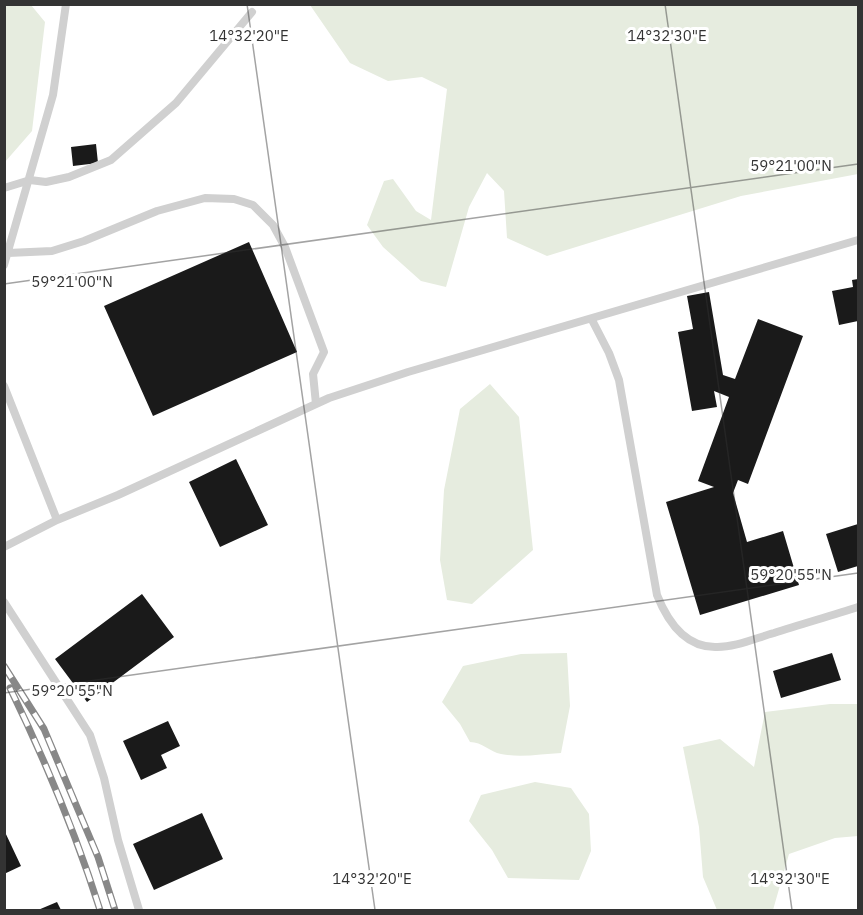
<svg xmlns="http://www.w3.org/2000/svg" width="863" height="915" font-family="'IBM Plex Sans',sans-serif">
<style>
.green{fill:#e6ecdf}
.building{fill:#1a1a1a}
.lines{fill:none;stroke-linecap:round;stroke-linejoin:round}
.service{stroke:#d0d0d0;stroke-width:8}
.rail-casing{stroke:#888;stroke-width:7}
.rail{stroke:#fff;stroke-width:4.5;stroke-dasharray:14;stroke-linecap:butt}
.ticks{fill:none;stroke:#333;stroke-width:1.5;stroke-opacity:0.45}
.ticks-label{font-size:15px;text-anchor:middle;fill:#333;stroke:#fff;stroke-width:6;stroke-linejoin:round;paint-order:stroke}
</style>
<rect width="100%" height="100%" fill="#fff"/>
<path class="green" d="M5 4 31 5 45 22 32 131 5 162Z
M310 5H858V174L741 196 547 256 507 238 504 191 487 173 469 207 446 287 421 281 383 247 367 225 384 181 393 179 416 211 431 220 447 89 422 77 388 81 350 63Z
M490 384 519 417 533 550 472 604 447 600 440 560 444 490 460 409Z
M567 653 570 706 561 753C542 754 520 758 501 754 490 752 482 742 470 742L460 724 442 702 463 666 521 654Z
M830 704H858V836L835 838 789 854 773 910H717L703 877 699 827 683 747 720 739 754 767 765 712Z
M535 782 571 788 589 814 591 851 579 880 508 878 492 850 469 821 481 795Z"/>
<path class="building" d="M96 144 98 163 73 166 71 147Z
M249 242 297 352 153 416 104 306Z
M858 279V321L839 325 832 291 853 287 852 280Z
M709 292 723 375 735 379 758 319 803 336 748 484 738 480 733 493 747 542 783 531 799 585 700 615 666 502 714 487 698 481 729 397 714 391 717 407 692 411 678 332 693 329 687 296Z
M236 459 268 525 220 547 189 482Z
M858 524V566L838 572 826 534Z
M142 594 174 637 87 702 55 659Z
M832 653 841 680 781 698 773 671Z
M168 721 180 746 161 755 167 768 141 780 123 741Z
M202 813 223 859 154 890 133 844Z
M4 830 21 866 4 874Z
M57 902 61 910H38Z"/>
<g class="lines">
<path class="service" d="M4 188 30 180 46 182 69 177 111 160 176 103 252 12
M8 253 52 251 84 241 157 211 205 198 234 199 253 205 273 225 285 247 324 352 313 374 316 404
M4 265 53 95 66 4
M592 320 609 353 619 380 657 595C667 620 684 647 715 647 734 648 756 638 774 633 802 624 830 616 858 607
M4 386 57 520
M4 547 57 520 118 495 329 398 408 372 858 240
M4 602 90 735 104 778 118 840 139 910"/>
<defs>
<path id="rail" d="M4 666 44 729 98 857 115 910
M10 688C45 760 76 834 100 910"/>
</defs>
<use href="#rail" class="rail-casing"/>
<use href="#rail" class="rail"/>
</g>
<path class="ticks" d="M247 4 375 910M665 4 792 910M4 284 858 164M4 693 858 573"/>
<g class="ticks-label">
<text x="249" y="41">14°32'20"E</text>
<text x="667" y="41">14°32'30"E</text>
<text x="791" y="171">59°21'00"N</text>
<text x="72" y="287">59°21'00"N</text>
<text x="791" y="580">59°20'55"N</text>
<text x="72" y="696">59°20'55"N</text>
<text x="372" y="884">14°32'20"E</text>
<text x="790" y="884">14°32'30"E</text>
</g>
<rect width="863" height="915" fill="none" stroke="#333333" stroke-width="12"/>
</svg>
